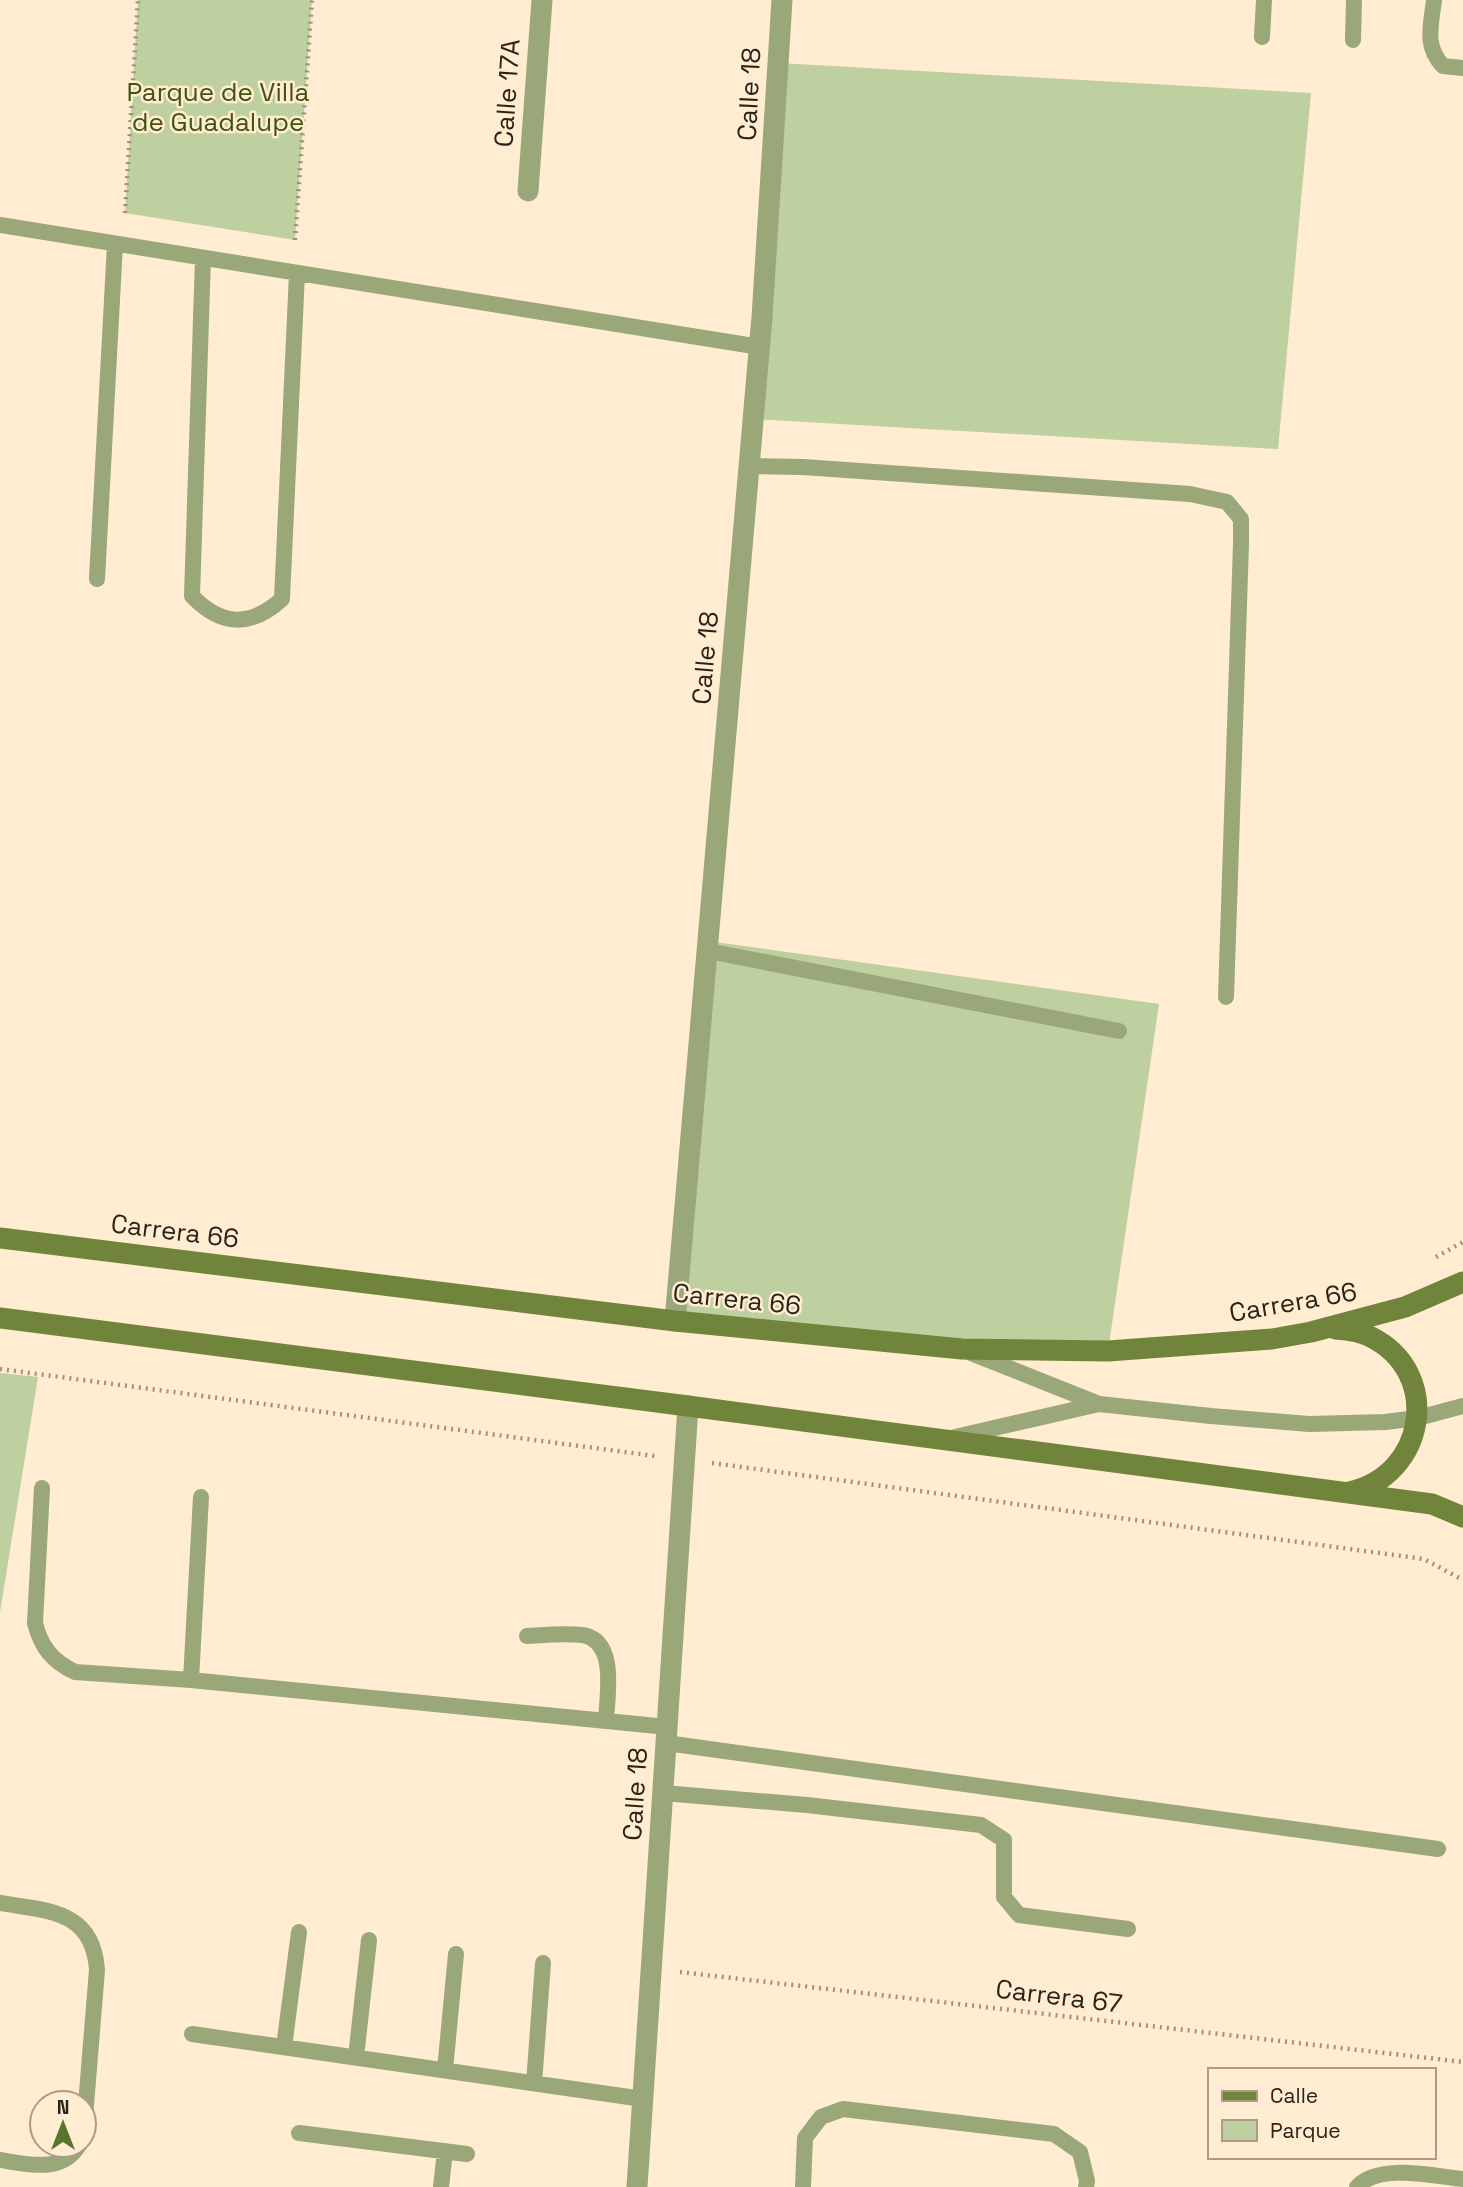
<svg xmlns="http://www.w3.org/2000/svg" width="1463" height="2187" font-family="'Space Grotesk',sans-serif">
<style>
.green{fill:#becfa0}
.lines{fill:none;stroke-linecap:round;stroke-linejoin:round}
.path{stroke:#9e917d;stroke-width:4.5;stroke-dasharray:2 5;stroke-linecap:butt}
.lane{stroke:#99a779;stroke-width:16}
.street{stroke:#99a779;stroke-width:21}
.secondary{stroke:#70843b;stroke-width:21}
.labels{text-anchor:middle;stroke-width:5;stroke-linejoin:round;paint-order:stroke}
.park-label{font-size:26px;fill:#41540d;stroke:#ffecd1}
.street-label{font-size:26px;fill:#2a2319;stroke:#ffecd1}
</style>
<rect width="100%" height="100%" fill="#ffecd1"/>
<path class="green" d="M138 0H312L295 240 125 213Z
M779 63 1311 93 1278 449 753 419Z
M708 941 1159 1004 1108 1351 675 1321Z
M0 1373 38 1377 0 1612Z"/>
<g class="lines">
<path class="path" d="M125 213 138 0
M295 240 312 0
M1436 1257 1463 1242
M0 1369 655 1456
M712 1463 1424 1559 1463 1580
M680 1972 1463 2062"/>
<path class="lane" d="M1434 0C1431 26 1424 46 1443 66L1463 68
M1262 37 1264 0
M1353 40 1354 0
M0 225 760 347
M203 258 192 596C221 626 250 628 282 599L297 273
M749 466 803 467 1190 494 1227 502 1241 519V544L1226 997
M97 579 115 244
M708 951 1119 1031
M971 1353 1099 1404 1211 1416 1309 1424 1385 1422 1418 1418 1463 1406
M955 1437 1099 1404
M42 1488 35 1623C41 1647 52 1661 75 1672L191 1680 667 1727
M527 1636C544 1635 564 1633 582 1635 618 1640 607 1696 606 1721
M191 1680 201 1497
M666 1743 1438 1849
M663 1793 807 1805 981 1825 1004 1840V1897L1019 1915 1128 1929
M0 1903C48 1911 93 1910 97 1970L84 2129
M192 2034 643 2099
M284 2047 299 1932
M356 2057 369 1940
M445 2070 456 1954
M534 2083 543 1963
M299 2133 467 2154
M0 2160C27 2164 62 2174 79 2145
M441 2187 445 2151
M803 2187 805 2138 821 2117 843 2109 1054 2134 1080 2152 1087 2181 1086 2187
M1357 2187C1378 2163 1433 2176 1463 2179"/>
<path class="street" d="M528 191 542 0
M675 1321 762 317 782 0
M637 2187 688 1406"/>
<path class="secondary" d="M0 1238 675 1321 962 1349 1108 1351 1272 1339 1311 1332 1405 1307 1463 1282
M0 1318 688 1406 1432 1504 1463 1517
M1335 1329C1347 1330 1360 1331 1371 1337 1443 1373 1426 1476 1349 1492"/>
</g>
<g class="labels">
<g class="park-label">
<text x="218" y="101">Parque de Villa<tspan x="218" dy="30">de Guadalupe</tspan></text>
</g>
<g class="street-label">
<text transform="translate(507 93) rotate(-86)" y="9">Calle 17A</text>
<text transform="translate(749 94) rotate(-87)" y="9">Calle 18</text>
<text transform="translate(705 658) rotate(-85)" y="9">Calle 18</text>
<text transform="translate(175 1231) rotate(7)" y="9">Carrera 66</text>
<text transform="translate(737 1299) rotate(6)" y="9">Carrera 66</text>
<text transform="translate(1293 1302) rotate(-10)" y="9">Carrera 66</text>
<text transform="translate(635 1794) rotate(-86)" y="9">Calle 18</text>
<text transform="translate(1059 1996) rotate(7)" y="9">Carrera 67</text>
</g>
</g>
<rect x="1208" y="2068" width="228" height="91" fill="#ffecd1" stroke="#aa9c87" stroke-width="2"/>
<rect x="1222" y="2091" width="35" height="10" fill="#70843b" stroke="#aa9c87" stroke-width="2"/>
<text x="1270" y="2103" font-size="21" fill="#2a2319">Calle</text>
<rect x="1222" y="2120" width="35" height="21" fill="#becfa0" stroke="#aa9c87" stroke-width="2"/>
<text x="1270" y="2138" font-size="21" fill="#2a2319">Parque</text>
<g transform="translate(63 2124)"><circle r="33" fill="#ffecd1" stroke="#aa9c87" stroke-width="2"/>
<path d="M0-5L12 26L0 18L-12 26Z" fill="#58762b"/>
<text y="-10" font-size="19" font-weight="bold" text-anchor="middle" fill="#2a2319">N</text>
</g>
</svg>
